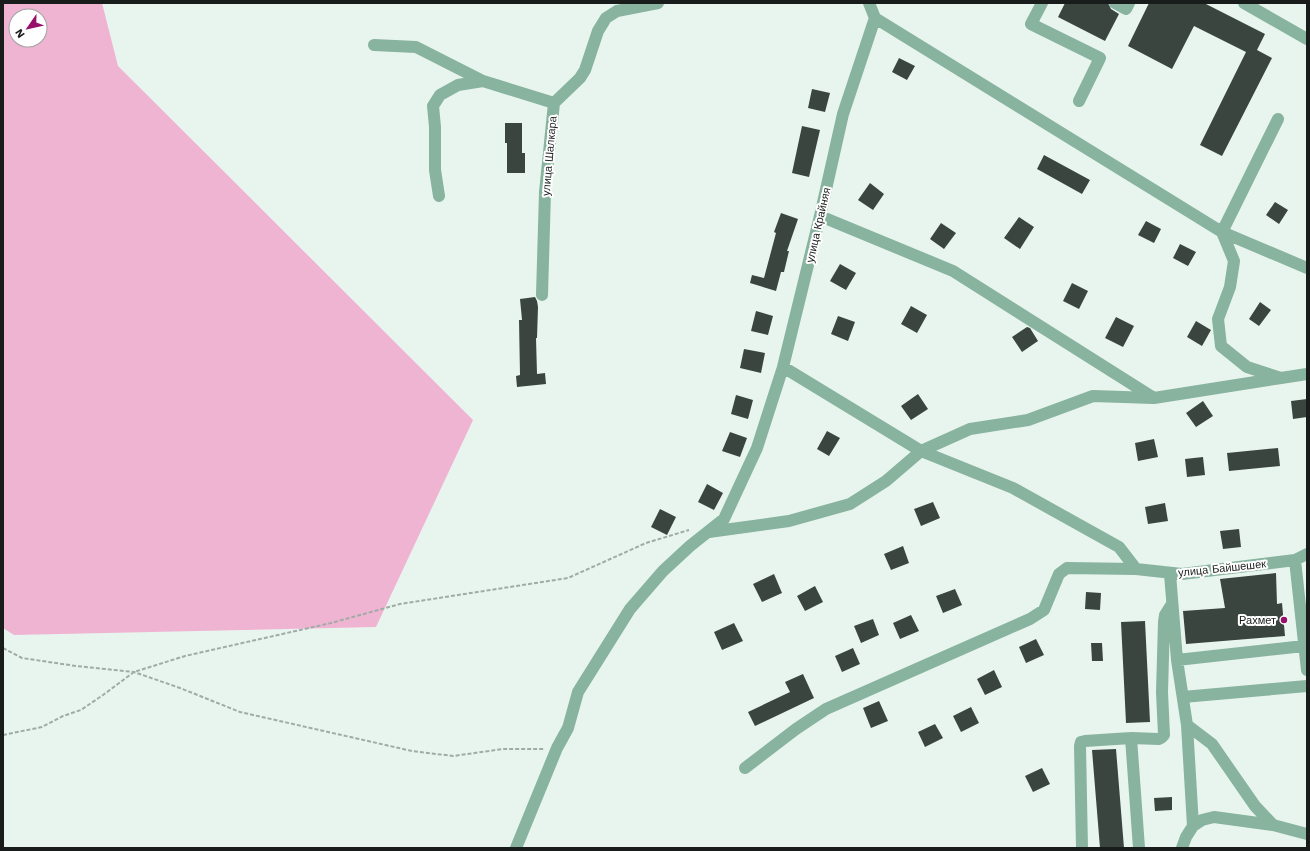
<svg xmlns="http://www.w3.org/2000/svg" width="1310" height="851" font-family="'Work Sans',sans-serif">
<style>
.green{fill:#f0b4d3;fill-rule:evenodd}
.building{fill:#3b4540}
.lines{fill:none;stroke-linecap:round;stroke-linejoin:round}
.path{stroke:#a1aba6;stroke-width:2;stroke-dasharray:4 2;stroke-linecap:butt}
.minor{stroke:#88b39f;stroke-width:12}
.poi-dot{fill:#96126a;stroke:#fff;stroke-width:1.5}
.labels{text-anchor:middle;stroke-width:4;stroke-linejoin:round;paint-order:stroke}
.street-label{font-size:11px;fill:#181c1a;stroke:#fff}
.poi-label{font-size:11px;fill:#181c1a;stroke:#fff;text-anchor:end}
</style>
<rect width="100%" height="100%" fill="#e8f5ee"/>
<path class="green" d="M3 3H102L118 66 473 420 376 627 14 635 3 628ZM16 16H40V40H16Z"/>
<path class="building" d="M1065 3H1108L1111 9 1119 14 1105 41 1058 17Z
M1149 3H1204L1265 34 1257 50 1272 58 1222 156 1200 145 1246 52 1194 26 1172 69 1128 46Z
M899 58 915 66 907 80 892 72Z
M812 89 830 93 825 112 808 108Z
M505 123H522V153H525V173H507V143H505Z
M802 126 820 130 809 177 792 173Z
M1044 155 1090 180 1082 194 1037 169Z
M870 183 884 194 873 210 858 200Z
M1275 202 1288 210 1279 224 1266 215Z
M781 213 798 219 787 251H789L784 272H781L776 291 750 283 752 275 764 278 776 233 774 232Z
M1019 217 1034 227 1020 249 1004 238Z
M1146 221 1161 229 1154 243 1138 235Z
M941 223 956 233 944 249 930 239Z
M1180 244 1196 252 1188 266 1173 258Z
M840 264 856 273 846 290 830 281Z
M1072 283 1088 291 1079 309 1063 301Z
M535 297 537 301 538 307 537 338H536L537 374 545 373 546 384 517 387 516 376 520 375 519 320H522L520 299Z
M1260 302 1271 310 1259 326 1249 319Z
M911 306 927 315 917 333 901 324Z
M756 311 773 316 768 335 751 331Z
M838 316 855 322 848 341 831 334Z
M1116 317 1134 326 1123 347 1105 338Z
M1196 321 1211 330 1202 346 1187 337Z
M1027 327 1030 328 1038 341 1022 352 1012 337Z
M744 349 765 353 761 373 740 368Z
M918 394 928 409 911 420 901 406Z
M736 395 753 400 748 419 731 414Z
M1307 399V417L1293 419 1291 401Z
M1203 401 1213 416 1196 427 1186 413Z
M827 431 840 438 829 456 817 449Z
M730 432 747 438 740 457 722 451Z
M1154 439 1158 457 1138 461 1135 443Z
M1278 448 1280 466 1229 471 1227 453Z
M1203 457 1205 475 1187 477 1185 459Z
M707 484 723 493 714 510 698 502Z
M933 502 940 518 921 526 914 509Z
M1165 503 1168 521 1148 524 1145 507Z
M660 509 676 517 667 535 651 527Z
M1239 529 1241 547 1223 549 1220 531Z
M903 546 909 563 891 570 884 554Z
M1276 573 1277 604 1282 603 1285 636 1186 644 1183 611 1225 608 1220 579Z
M774 574 782 593 762 602 753 584Z
M815 586 823 602 805 611 797 596Z
M955 589 962 605 943 613 936 596Z
M1086 592 1101 593 1100 610 1085 609Z
M911 615 919 631 900 639 893 623Z
M873 619 879 635 861 643 854 626Z
M1145 621 1150 722 1126 723 1121 622Z
M734 623 743 641 722 650 714 632Z
M1036 639 1044 655 1026 663 1019 647Z
M1091 643H1102L1103 661H1092Z
M853 648 860 664 842 672 835 656Z
M994 670 1002 687 985 695 977 679Z
M803 674 814 698 755 726 748 712 790 692 785 682Z
M879 701 888 721 871 728 863 708Z
M971 707 979 723 961 732 953 716Z
M935 724 943 738 925 747 918 732Z
M1116 749 1124 848H1100L1092 750Z
M1042 768 1050 784 1033 792 1025 776Z
M1172 797V810L1155 811 1154 798Z"/>
<g class="lines">
<path class="path" d="M3 648 22 658 76 666 134 672 180 688 240 712 412 751 453 756 503 749H544
M3 735 42 727 63 716 81 710 103 695 134 672 185 656 331 623 400 604 568 578 646 543 689 530"/>
<path class="minor" d="M1042 3 1031 24 1100 58 1079 101
M1115 3 1126 9 1129 3
M1244 3 1307 39
M875 18 1222 232 1278 119
M374 45 416 47 483 81 554 103
M439 196 435 170V127L433 106 440 95 458 85 483 81
M820 216 953 271 1154 398 1281 378
M1222 232 1234 261 1230 287 1218 319 1221 346 1247 367 1281 378 1307 374
M1222 232 1307 268
M542 295 545 192 554 103 580 78 585 70 598 31 606 18 617 11 658 3
M783 367 921 451 1013 488 1119 547 1136 569
M709 532 789 521 850 504 886 481 921 451 970 429 1028 420 1093 396 1153 398
M1295 560 1307 670
M1170 574 1177 660 1187 725 1193 826 1186 837 1182 848
M1177 660 1304 646
M1183 697 1307 686
M1187 725 1212 744 1255 806 1273 825 1307 834
M745 768 796 729 826 709 1030 619 1044 610 1059 574 1067 568 1136 569 1182 574 1295 560 1307 554
M1193 826 1202 820 1214 817 1273 825
M516 848 557 748 568 728 578 692 630 609 663 571 690 546 724 519 757 448 783 367 820 216 843 114 875 18 869 3
M1082 848 1080 746 1081 742 1085 741 1131 738
M1139 848 1131 738 1159 739 1161 738 1164 735 1162 692 1164 622 1165 615 1172 604"/>
</g>
<circle class="poi-dot" cx="1284" cy="620" r="4"/>
<g class="labels">
<g class="street-label">
<text transform="translate(549 156) rotate(-85)" y="4">улица Шалкара</text>
<text transform="translate(818 225) rotate(-77)" y="4">улица Крайняя</text>
<text transform="translate(1222 568) rotate(-6)" y="4">улица Байшешек</text>
</g>
<g class="poi-label">
<text x="1276" y="624">Рахмет</text>
</g>
</g>
<rect width="1310" height="851" fill="none" stroke="#181c1a" stroke-width="8"/>
<g transform="translate(28 28) rotate(236)"><circle r="19" fill="#ffffff" stroke="#a3a4a3"/>
<path d="M0-3L7 15L0 10L-7 15Z" fill="#96126a"/>
<text y="-6" font-size="11" font-weight="bold" text-anchor="middle" fill="#181c1a">N</text>
</g>
</svg>
